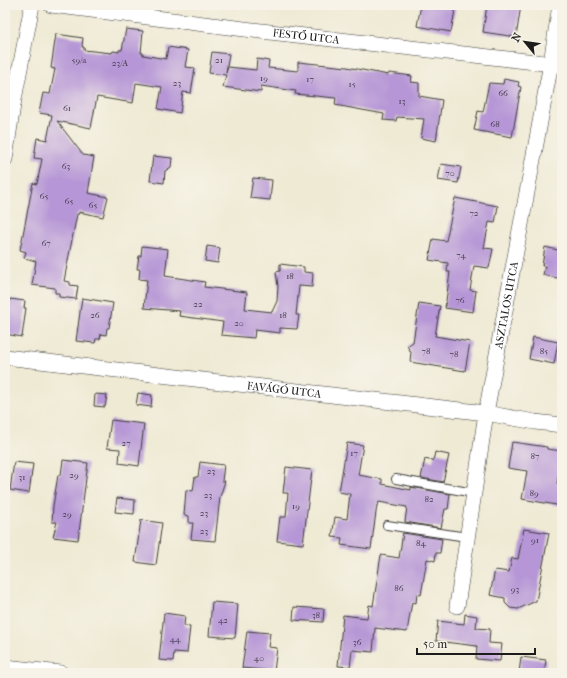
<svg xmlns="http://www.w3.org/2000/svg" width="567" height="678" font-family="'IM FELL French Canon',serif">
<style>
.building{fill:#b696d6}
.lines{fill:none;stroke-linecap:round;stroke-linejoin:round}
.service-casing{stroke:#3c3b38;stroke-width:10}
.minor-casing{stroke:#3c3b38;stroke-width:16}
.service{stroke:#fff;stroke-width:8}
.minor{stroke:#fff;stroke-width:15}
.labels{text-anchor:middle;stroke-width:4;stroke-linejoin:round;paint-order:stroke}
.number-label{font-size:9px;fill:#423a4a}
.street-label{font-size:11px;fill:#1c1c1c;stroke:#f7f3e8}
</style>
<rect width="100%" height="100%" fill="#f7f3e8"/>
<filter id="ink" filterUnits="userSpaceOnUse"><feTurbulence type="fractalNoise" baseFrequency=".025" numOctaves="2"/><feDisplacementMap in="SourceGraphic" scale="8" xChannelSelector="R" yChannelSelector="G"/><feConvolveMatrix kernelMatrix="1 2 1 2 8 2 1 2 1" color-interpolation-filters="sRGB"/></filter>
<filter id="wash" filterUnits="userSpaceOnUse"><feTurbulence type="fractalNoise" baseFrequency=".012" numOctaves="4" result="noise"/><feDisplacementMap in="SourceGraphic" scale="16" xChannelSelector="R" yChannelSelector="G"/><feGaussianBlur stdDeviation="0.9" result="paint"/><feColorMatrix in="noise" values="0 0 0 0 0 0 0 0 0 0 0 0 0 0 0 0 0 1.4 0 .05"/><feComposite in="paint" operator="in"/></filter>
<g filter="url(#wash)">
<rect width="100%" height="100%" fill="#efead4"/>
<g id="blocks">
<path class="building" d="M421 5H456L451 32 417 26Z
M487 5H521L516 37 483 32Z
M126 29 143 31 141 53H143V55L166 59 168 47 188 50 185 67 195 68 191 93 183 92 180 113 158 109 162 87 136 83 133 103 97 97 91 128 57 121 83 155 94 157 88 193 108 197 103 217 79 212V214H77L64 281 70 282V285L78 286 76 299 59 297V293H55V288L32 285 36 261 24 258 26 252 20 250 33 183 37 184 42 159 34 158 37 138 47 140 52 115 39 113 43 93 50 94 55 69 51 68 56 34 83 38 82 47H84V50L112 53 113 51 119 52V50H122Z
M212 52 229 54 226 73 228 67 256 70 257 59 269 61 268 68 298 71V62L347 67 388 75 389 73 412 76 411 82 419 83V96L442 100 436 141 421 138 424 119 397 117 396 121 383 120 384 114 335 105 336 98 295 94 296 91 261 86V92L223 87 226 75 209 73Z
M504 79 519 82 518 86 521 87 512 137 474 130 478 111 483 112 489 83 503 84Z
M153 156 172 158 171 167 165 171 164 183 150 181Z
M441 164 461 167 458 183 438 180Z
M253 178 272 180 270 200 250 198Z
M455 198 498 206 495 223 489 222 484 248 493 249 489 268 474 266 470 290 476 291 473 312 445 308 450 272H447L448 263 429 260 433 239 446 241Z
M142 246 168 249 165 276 205 282 204 287 247 292 245 309 272 312 277 301 278 286 276 272 280 271V264L304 267V272L313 273 312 287 299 286 296 315H299L297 329 280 328V333L255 330 254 338 221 335 223 322 179 316 180 311 144 308 147 280 139 279 140 269H137L139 256H141Z
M207 246 220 248 218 263 205 261Z
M545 247 562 251V279L543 275 545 266H542Z
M82 298 113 303 109 328H107L106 335 101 334 100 339H96L95 343 76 341Z
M10 299 25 301 24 308H26L22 337 5 334 8 306H9Z
M419 303 440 306 435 336 470 342 465 371 410 362 411 352 407 346 413 342Z
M533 337 558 342 554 364 529 359Z
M138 393 152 395 151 407 136 405Z
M95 394 107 395 105 407 94 406Z
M111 420 144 424 139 466 119 463 120 449 107 448Z
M512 442 547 447V449L562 451 557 484H562V506L522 499 527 471 508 468Z
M347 443 363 445 358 475 382 479V484L411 490V487L450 494 448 509H445L441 528 405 522 407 507 379 502 378 505H377L371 549 341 545 342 538 332 537 335 517 347 519 350 494 339 492Z
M435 452 449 455 443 482 421 478 425 459 433 461Z
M63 460 88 463 78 540 53 537 57 522H52L53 506 58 475H61Z
M14 462 33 464 29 493 10 490Z
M200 462 224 465 222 481H225L220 497 215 541 191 539 193 523H189V516L184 515 186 490 193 491 195 477H198Z
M286 467 312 470 303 544 277 541 280 517H286L288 493H283Z
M117 498 135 500 134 514 115 512Z
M141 520 162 523 156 565 135 562Z
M524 529 549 533 536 601 518 609 510 608 505 603V598L490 595 495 570 509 572 512 558 518 559Z
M403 533 442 539 440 553H436L435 561 427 559 421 595 417 594 416 603 412 602 407 632 375 628 373 652 352 650 350 667 338 666 343 615 367 618 369 605 373 606 381 555 399 558Z
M212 602 238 604 235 638 209 636Z
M294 607 324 609 323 622 293 620Z
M164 613 185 616 184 626 190 627 187 653 174 652 173 661 159 660Z
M465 614 477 616 476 628 490 629 489 643 502 644 500 661 476 659 477 646 436 641 438 621 464 624Z
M247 631 270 633 268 647 277 648 274 671 242 668Z
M521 657 546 660 544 673H519Z"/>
</g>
</g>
<g filter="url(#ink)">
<use href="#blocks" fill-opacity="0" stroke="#3c3b38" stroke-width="1"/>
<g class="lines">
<defs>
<path id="service" d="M396 479 474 493
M387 525 467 537"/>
<g id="minor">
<path id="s1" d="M51 5 261 31 562 65"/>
<path d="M5 159 13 105 32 5"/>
<path id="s2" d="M5 357 486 413 535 422 562 425"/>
<path id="s3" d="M457 606 486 413 551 63 560 5"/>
<path d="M5 667 61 673"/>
</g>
</defs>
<use href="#service" class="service-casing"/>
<use href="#minor" class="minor-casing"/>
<use href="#service" class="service"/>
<use href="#minor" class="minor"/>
</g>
</g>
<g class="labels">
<g class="number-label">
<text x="79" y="63">59/a</text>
<text x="219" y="63">21</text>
<text x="120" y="66">23/A</text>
<text x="264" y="81">19</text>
<text x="310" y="82">17</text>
<text x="177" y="86">23</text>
<text x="352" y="87">15</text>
<text x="503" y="96">66</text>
<text x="402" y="104">13</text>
<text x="67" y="111">61</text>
<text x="495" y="127">68</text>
<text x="66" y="169">63</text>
<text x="450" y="176">70</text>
<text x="44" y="199">65</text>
<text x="69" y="204">65</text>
<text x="93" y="208">65</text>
<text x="474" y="216">72</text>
<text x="46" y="246">67</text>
<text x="461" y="258">74</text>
<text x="290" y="279">18</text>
<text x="460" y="303">76</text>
<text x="198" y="307">22</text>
<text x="95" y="318">26</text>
<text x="283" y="318">18</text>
<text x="239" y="326">20</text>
<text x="426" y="354">78</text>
<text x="544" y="354">85</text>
<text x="454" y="357">78</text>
<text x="126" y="446">27</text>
<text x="354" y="456">17</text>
<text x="535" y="459">87</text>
<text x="211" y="474">23</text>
<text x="74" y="478">29</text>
<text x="22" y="480">31</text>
<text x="534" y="496">89</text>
<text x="208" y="498">23</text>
<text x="429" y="502">82</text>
<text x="296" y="509">19</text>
<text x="204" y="516">23</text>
<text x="67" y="517">29</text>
<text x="204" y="534">23</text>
<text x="535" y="543">91</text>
<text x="421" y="546">84</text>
<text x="399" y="591">86</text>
<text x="515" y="592">93</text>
<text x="316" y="618">38</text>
<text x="223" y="623">42</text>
<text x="175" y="642">44</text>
<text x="357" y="645">36</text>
<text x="259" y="661">40</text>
</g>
<g class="street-label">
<text dy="4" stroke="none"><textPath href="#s1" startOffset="257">FESTŐ UTCA</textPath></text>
<text dy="4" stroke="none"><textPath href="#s3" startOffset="305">ASZTALOS UTCA</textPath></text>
<text dy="4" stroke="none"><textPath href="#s2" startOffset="281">FAVÁGÓ UTCA</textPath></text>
</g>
</g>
<rect width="567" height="678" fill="none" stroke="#f7f3e8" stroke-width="20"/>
<g transform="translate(525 42) rotate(299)" stroke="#f7f3e8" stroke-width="3" paint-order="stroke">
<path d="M0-3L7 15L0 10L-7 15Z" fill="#1c1c1c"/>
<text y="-6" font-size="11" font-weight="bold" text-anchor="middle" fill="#1c1c1c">N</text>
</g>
<path d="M417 648v6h118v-6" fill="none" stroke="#1c1c1c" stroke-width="2"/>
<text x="423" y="648" font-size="12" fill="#1c1c1c" stroke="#f7f3e8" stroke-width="3" paint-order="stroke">50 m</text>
</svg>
